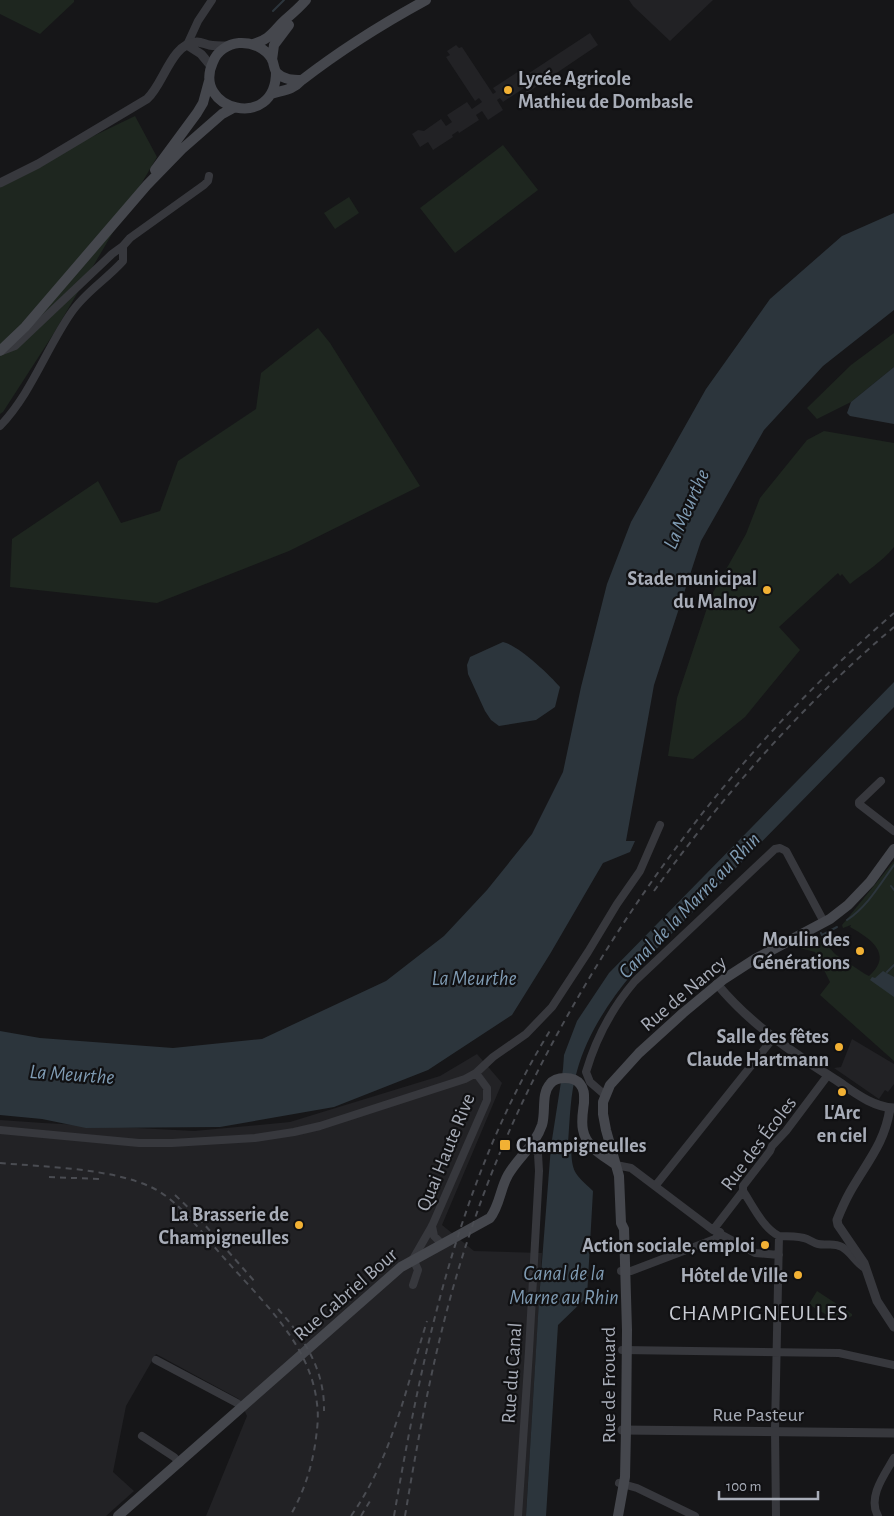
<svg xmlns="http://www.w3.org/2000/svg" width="894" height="1516" font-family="'Alegreya Sans',sans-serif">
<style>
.built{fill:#222225}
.green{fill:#1e261f}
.water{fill:#2c353c}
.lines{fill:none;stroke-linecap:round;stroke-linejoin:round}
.stream{stroke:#2c353c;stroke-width:2}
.minor{stroke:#37383d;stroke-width:8}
.tertiary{stroke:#37383d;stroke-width:9}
.secondary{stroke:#45474d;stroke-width:10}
.rail{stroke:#4a4c52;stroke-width:2;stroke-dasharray:6 5;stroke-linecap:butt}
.poi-dot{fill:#f2b134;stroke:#111113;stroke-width:2}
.labels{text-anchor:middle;stroke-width:4.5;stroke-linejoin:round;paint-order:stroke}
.poi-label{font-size:20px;font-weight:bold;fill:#a8adb8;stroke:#111113;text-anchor:end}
.street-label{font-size:20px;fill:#a8adb8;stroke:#111113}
.water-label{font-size:21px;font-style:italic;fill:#7f9bb3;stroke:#111113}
.quarter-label{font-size:22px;letter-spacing:1px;fill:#c9ccd4;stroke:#111113}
</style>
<rect width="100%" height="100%" fill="#161618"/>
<path class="built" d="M629 0H713L670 41 633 6Z
M590 33 598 45 527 93 524 88 503 102 500 98 497 100 503 110 488 120 482 111 476 115 479 120 459 133 458 131 452 135 453 137 433 150 428 142 420 147 412 134 418 130 424 131 441 119 446 126 452 122 447 115 467 102 472 109 482 102 479 98 475 101 446 57 450 55 447 51 456 45 459 48 462 47 493 94 496 92 493 88 519 71 523 77Z
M852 1039 894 1064V1084L888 1092 885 1090 879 1099 834 1068 841 1067Z
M477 1054 502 1083 442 1225 474 1251 542 1253 526 1516H206L247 1416 239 1399 156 1354 126 1406 113 1472 134 1491 106 1516H0V1120L43 1123 194 1131 290 1122 440 1076Z"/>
<path class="green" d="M0 0H74V2L40 34 0 14Z
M135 116 157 157 54 333 3 412 0 414V181Z
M503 145 538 190 455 253 420 208Z
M349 197 359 213 335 229 324 213Z
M318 328 330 343 420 486 289 551 157 603 10 587 12 539 98 481 121 523 160 511 178 461 256 409 261 373Z
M894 333V367L851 402 817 419 807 408 851 365Z
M824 431 894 443V547C883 561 864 573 850 584L842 574 840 576 838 573 779 627 800 650 745 717 693 759 668 756 677 698 711 596 746 534 760 498 807 440Z
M894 861V1061L820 995 830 982 815 952 796 947 818 935 835 954 865 974 869 976C894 954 870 938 850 927L851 925 843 928 842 925Z
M817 1291 852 1314V1316C837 1324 821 1312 809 1304Z"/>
<path class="water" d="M894 213V310L823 366 764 430 701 541 654 685 626 841H635L630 852 603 863 550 954 512 1015 428 1070 334 1107 220 1127 86 1128 42 1119 0 1115V1031L40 1038 173 1048 262 1039 386 981 444 936 487 890 532 834 563 772 581 687 607 584 631 522 706 389 770 299 842 236Z
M894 367V424L850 416 847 413 851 402Z
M503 642C518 645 549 674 560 687L555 707 536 720 499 726 491 720 485 711 468 674 467 665 470 657Z
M894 682V707L631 975C608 1003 587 1035 577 1071 570 1094 570 1119 568 1143V1146L571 1147C572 1173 574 1173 593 1191L587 1297 558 1325 546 1516H526L539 1300 551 1146 563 1069 564 1055 577 1021 609 973Z
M883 971 894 977V997L870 980 872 977 875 978Z"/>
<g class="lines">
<path class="stream" d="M273 11 284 0
M891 886 894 890
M847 920C868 906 880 884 894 865
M821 933 822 935 837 927
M887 972 894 965"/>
<path class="minor" d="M187 45 198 21 212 0
M2 351 15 346 112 254 123 246
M0 426C31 394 46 349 71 313 85 292 106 280 123 261V246L130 238 204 185 208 181 209 176
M881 781 859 802V804L894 831
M605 1095 590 1082 586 1072C596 1038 612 1008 635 981L775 849 780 848 786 851 824 922
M0 1130 139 1143H172L255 1138 294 1132 320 1126 465 1079 476 1073 493 1057 526 1034 552 1007 588 952 617 904 640 871 660 825
M616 1165 631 1168 713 1230 755 1253 779 1255
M656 1185 774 1037
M743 1191C753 1206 763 1228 779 1236 787 1236 796 1236 804 1238 809 1239 813 1243 818 1244 827 1246 833 1242 842 1247 851 1252 856 1263 865 1268
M432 1226 434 1236 442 1244
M713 1230 743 1191V1186L770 1151 772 1146 786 1131 828 1075
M621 1271H631L715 1239 720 1232
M413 1285 418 1270 413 1259 432 1226 487 1100V1088L476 1073
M622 1350 839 1353 894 1365
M156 1360 237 1403 242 1408
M142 1436 174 1457 180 1463
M619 1483 637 1488 695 1516
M518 1516 529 1351 539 1171 538 1154 532 1144
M776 1516 775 1429 779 1236
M878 1516C867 1497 885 1474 894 1458"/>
<path class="tertiary" d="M187 45 201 54 211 66
M0 183 38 164 147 99C164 84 171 43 197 42 201 42 205 44 209 45 215 46 221 46 228 46
M717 984C750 1024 793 1053 836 1080 854 1092 872 1107 894 1108
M890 1108C885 1143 867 1162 850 1192 845 1201 841 1210 837 1220L838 1225 864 1263 877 1301 894 1327
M622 1430 894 1433"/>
<path class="secondary" d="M253 44C271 39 273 31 285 20 293 13 299 8 306 0
M272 60 274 45 289 25
M276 72C276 132 191 110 213 62 217 51 228 44 239 43 252 42 265 48 272 59 274 64 274 70 277 73 284 80 293 80 302 80
M271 94C284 90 293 90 302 80 342 49 382 24 426 0
M155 170 197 113 203 103 209 81
M0 351 25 327 147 185 182 149 222 114 233 108
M118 1516 401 1267 490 1218C500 1205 500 1189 508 1175 518 1157 535 1146 542 1125 546 1112 541 1094 550 1084 556 1076 574 1076 580 1084 585 1090 584 1096 584 1103 583 1111 581 1121 583 1130 586 1147 604 1156 616 1165
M618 1516 625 1477 626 1430 627 1330 624 1229 621 1223 619 1176 606 1130 603 1114V1102L610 1085 639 1053 683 1013 724 979 755 959 830 919 848 905 870 882 894 849"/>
<path class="rail" d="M654 891C724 794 803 704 894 627
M0 1163C45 1167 112 1168 153 1188 181 1202 204 1236 225 1259 262 1301 311 1345 317 1404 319 1417 317 1431 315 1445 311 1470 303 1494 290 1516
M49 1177 99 1179
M175 1195 196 1215 256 1283
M278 1309C304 1338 325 1370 324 1411
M351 1516C392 1458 406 1388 427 1321
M361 1516 370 1501
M394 1516C423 1348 460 1176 551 1029
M405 1516C421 1420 439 1325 470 1233 504 1130 550 1041 607 949 686 823 781 710 894 613"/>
</g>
<g class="poi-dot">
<circle cx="508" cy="90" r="5"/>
<circle cx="767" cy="590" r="5"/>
<circle cx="860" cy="951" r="5"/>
<circle cx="839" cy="1047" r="5"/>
<circle cx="842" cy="1092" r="5"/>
<rect x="499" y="1139" width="12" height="12" rx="2.5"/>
<circle cx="299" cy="1225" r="5"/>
<circle cx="765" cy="1245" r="5"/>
<circle cx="798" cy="1275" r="5"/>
</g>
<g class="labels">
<g class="poi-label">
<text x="518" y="85" text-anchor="start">Lycée Agricole<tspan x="518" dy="23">Mathieu de Dombasle</tspan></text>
<text x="757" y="585">Stade municipal<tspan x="757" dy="23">du Malnoy</tspan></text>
<text x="850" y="946">Moulin des<tspan x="850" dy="23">Générations</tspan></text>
<text x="829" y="1043">Salle des fêtes<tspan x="829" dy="23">Claude Hartmann</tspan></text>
<text x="842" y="1119" text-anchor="middle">L'Arc<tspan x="842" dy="23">en ciel</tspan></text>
<text x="516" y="1152" text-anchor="start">Champigneulles</text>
<text x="289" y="1221">La Brasserie de<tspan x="289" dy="23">Champigneulles</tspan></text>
<text x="755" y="1252">Action sociale, emploi</text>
<text x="788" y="1282">Hôtel de Ville</text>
</g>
<g class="street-label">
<text transform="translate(683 993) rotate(-40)" y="7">Rue de Nancy</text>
<text transform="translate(758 1143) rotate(-53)" y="7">Rue des Écoles</text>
<text transform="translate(445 1152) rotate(-68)" y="7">Quai Haute Rive</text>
<text transform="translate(345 1294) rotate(-41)" y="7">Rue Gabriel Bour</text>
<text transform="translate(511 1373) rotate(-86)" y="7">Rue du Canal</text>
<text transform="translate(608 1385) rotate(-90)" y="7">Rue de Frouard</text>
<text x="758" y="1421">Rue Pasteur</text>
</g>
<g class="water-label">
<text transform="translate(686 509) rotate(-66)" y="7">La Meurthe</text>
<text transform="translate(689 905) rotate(-46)" y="7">Canal de la Marne au Rhin</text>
<text x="474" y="985">La Meurthe</text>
<text transform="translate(72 1074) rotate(4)" y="7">La Meurthe</text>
<text x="564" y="1280">Canal de la<tspan x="564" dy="24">Marne au Rhin</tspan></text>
</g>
<g class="quarter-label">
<text x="759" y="1320">CHAMPIGNEULLES</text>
</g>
</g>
<path d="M719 1491v8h99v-8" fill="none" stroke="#a8adb8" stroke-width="2.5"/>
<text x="726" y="1491" font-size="15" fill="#a8adb8" stroke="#111113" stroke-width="4" paint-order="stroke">100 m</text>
</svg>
